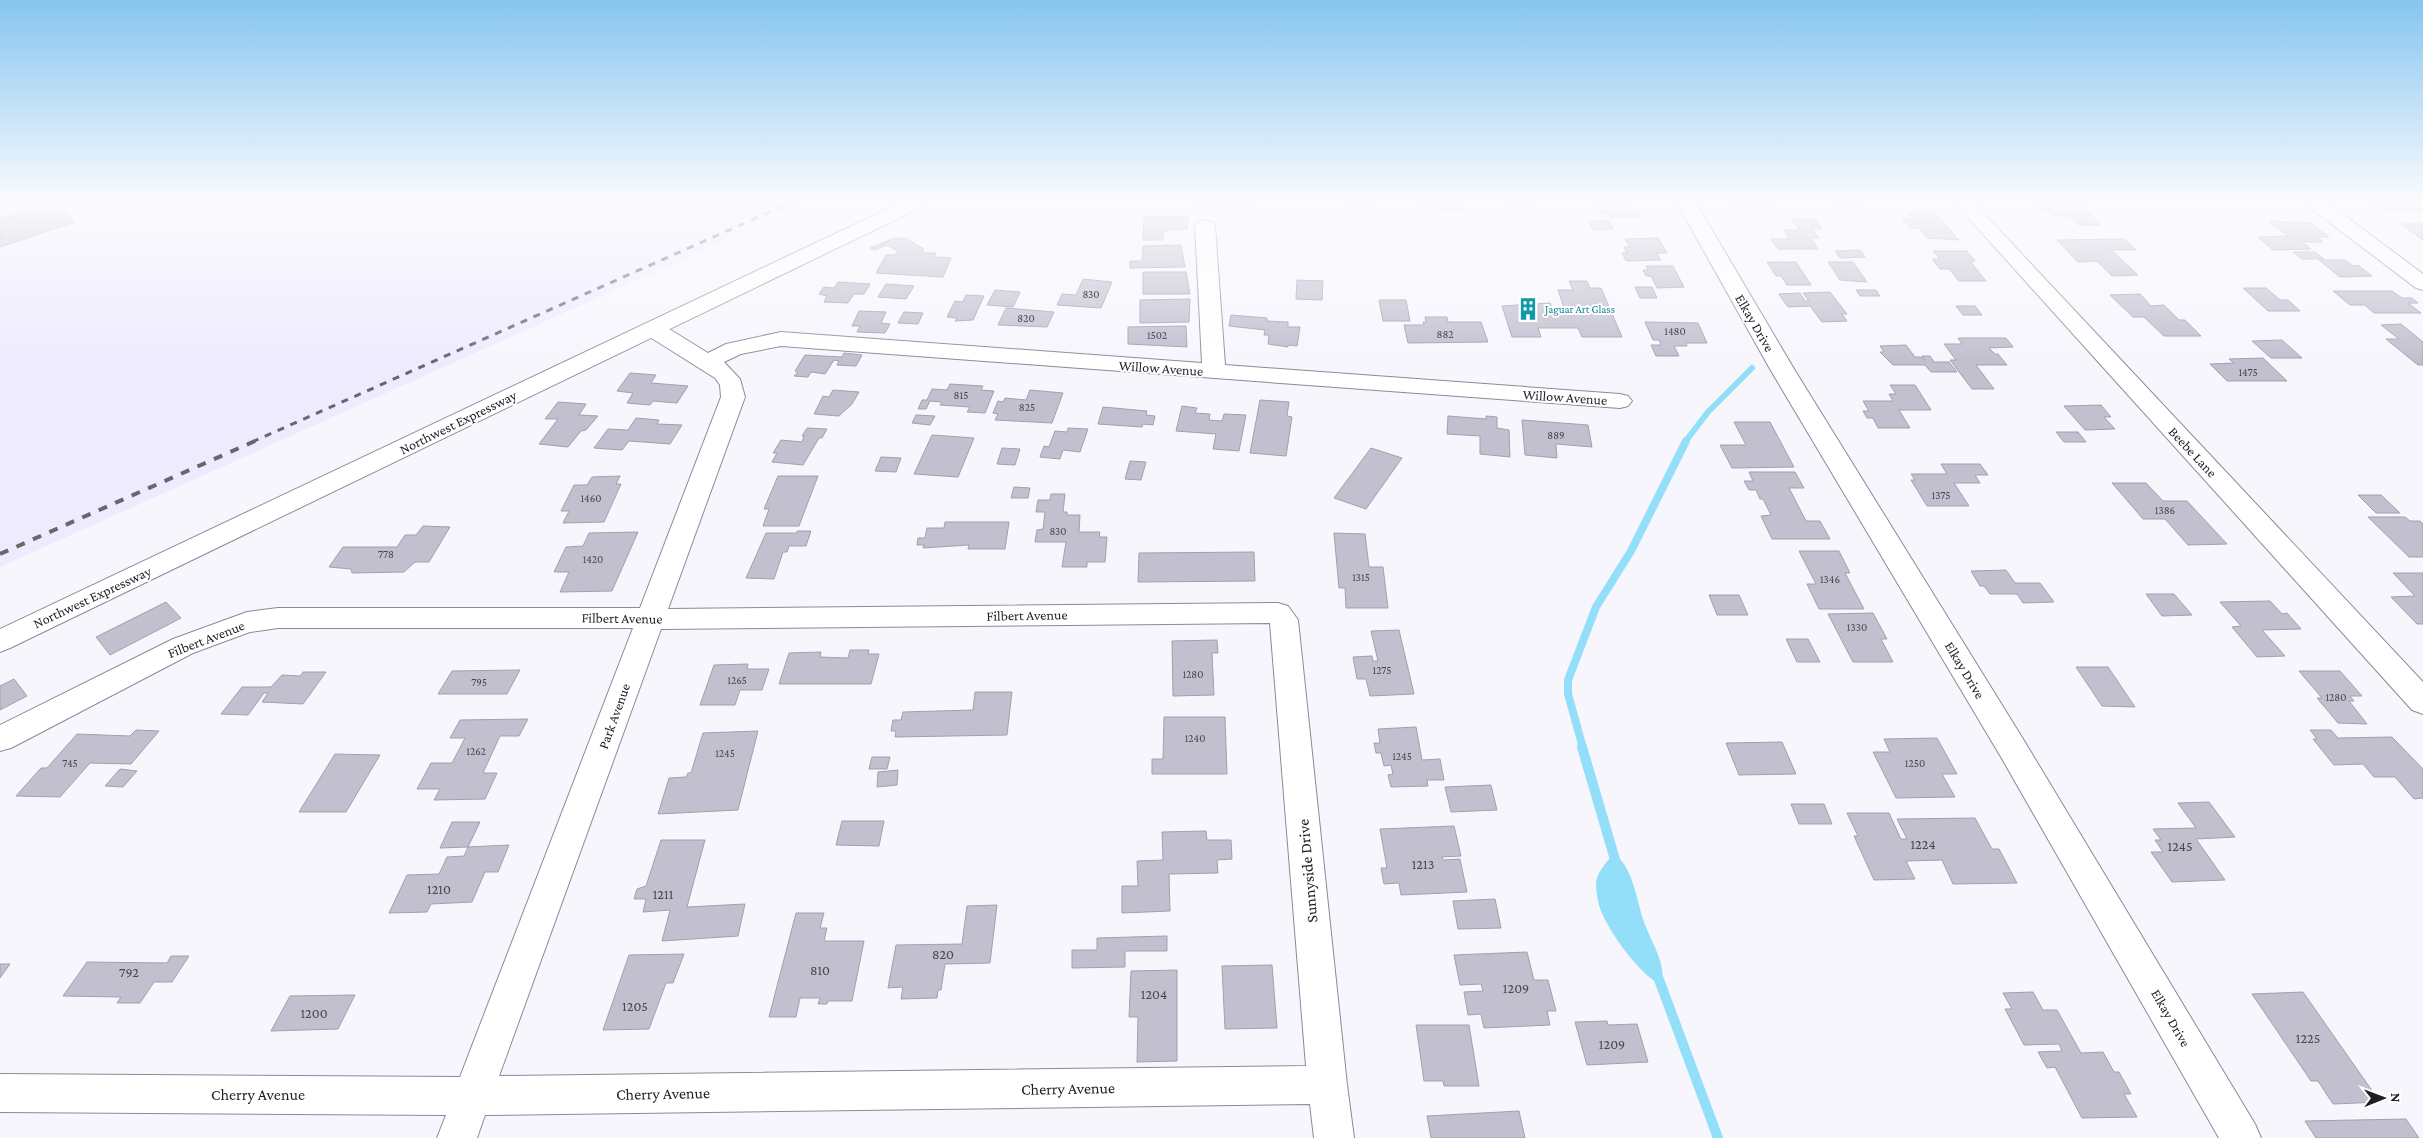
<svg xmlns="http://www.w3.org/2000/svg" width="2423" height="1138" font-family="'Crimson Pro',serif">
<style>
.built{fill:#efebff}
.water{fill:#93def9}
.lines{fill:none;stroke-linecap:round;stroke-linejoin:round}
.stream-far2{stroke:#93def9;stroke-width:6}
.stream-far1{stroke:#93def9;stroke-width:8}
.stream{stroke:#93def9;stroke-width:10}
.building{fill:#c2bfcf;stroke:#a29faf}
.minor-casing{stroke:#8c8999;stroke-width:2}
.major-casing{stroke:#8c8999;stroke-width:2}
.minor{fill:#fff;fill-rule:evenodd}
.major{fill:#fff;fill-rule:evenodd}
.rail-far1{stroke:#68676d;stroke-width:3;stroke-dasharray:7 7;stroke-linecap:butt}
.rail{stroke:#68676d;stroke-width:4;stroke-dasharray:9 9;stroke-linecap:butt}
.labels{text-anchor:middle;stroke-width:4;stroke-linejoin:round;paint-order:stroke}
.number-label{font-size:11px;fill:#48464f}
.far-culture-label{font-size:11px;fill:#0d838f;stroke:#fff;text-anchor:start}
.street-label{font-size:14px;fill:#1f1e24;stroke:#fff}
.near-number-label{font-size:14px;fill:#48464f}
.near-street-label{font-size:16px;fill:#1f1e24;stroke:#fff}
</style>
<rect width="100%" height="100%" fill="#f7f6fd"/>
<path class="built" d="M0 203H808L0 567Z"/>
<path class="water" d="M1613 854C1632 863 1637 901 1643 919 1649 939 1668 964 1661 985 1639 974 1610 933 1601 911 1598 904 1596 891 1596 884 1596 873 1607 862 1613 854Z"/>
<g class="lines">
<path class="stream-far2" d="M1685 442 1708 412 1752 368"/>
<path class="stream-far1" d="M1583 748 1568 694V680L1596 607 1631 551 1686 441"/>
<path class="stream" d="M1582 747 1616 863
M1658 977 1718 1138"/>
</g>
<path class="building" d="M52 203 75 222 0 247V219Z
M1194 203H1254V205H1194Z
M1350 203H1374L1375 208H1351Z
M1412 203H1462L1465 210 1437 211 1434 204Z
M1507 203H1527L1529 207 1510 208Z
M1604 203H1628L1631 207H1627L1631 212H1638L1641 217H1611L1609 214H1602L1597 206H1606Z
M1732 203H1771L1774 207 1735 208Z
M1834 203H1859L1860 205H1836Z
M2030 203H2078L2086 211H2068L2072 214H2090L2101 225H2079L2069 216H2053L2048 211H2039Z
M2373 203H2423V212H2386Z
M1907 213H1935L1959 240 1927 238 1919 228H1910L1902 218H1912Z
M1144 217H1188L1187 229 1166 230V232H1163V240H1143Z
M1791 219H1812L1817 222 1822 229H1812L1819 238H1811L1818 249H1778L1771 239H1789L1784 230H1805L1798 228Z
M1608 220 1613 229 1593 230 1589 221Z
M2269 221 2310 223 2329 237H2318L2323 242H2302L2311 249 2273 250 2258 237 2288 236Z
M2401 224H2423V240Z
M897 237 900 239 905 238 924 249 922 253H936L934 257 951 258 943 277 876 273 886 255H895L897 251 887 245 874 250 870 248Z
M1658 238 1667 253H1657L1661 260 1626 261 1622 253H1627L1624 247H1630L1625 239Z
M2124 239 2136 250H2111L2138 275 2112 276 2097 261 2078 262 2057 240Z
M1181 245 1185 267 1130 268V261H1142L1143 246Z
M1860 250 1865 257 1840 258 1835 251Z
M1933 251H1967L1975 261H1970L1986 281H1959L1949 269H1940L1932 259H1940Z
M2293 252H2315L2324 259H2302Z
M2319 260H2345L2353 266 2358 265 2372 276 2340 277Z
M1767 262H1796L1811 285H1787L1781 276H1776Z
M1828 262H1853L1867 282 1840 280Z
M1646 266H1673L1684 287 1657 288 1651 276H1646L1643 270H1648Z
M1143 272H1186L1190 294H1143Z
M1083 279 1112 282 1101 308 1057 305 1062 294 1076 295Z
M1297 280 1323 281 1322 300 1296 299Z
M1569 281H1587L1590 288H1601L1622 337H1582L1578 328H1538L1541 337H1512L1502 306 1550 303 1555 314H1563V313H1566L1558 290H1573Z
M838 282 870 284 864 294H854L848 303 824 302 827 296 819 294 824 287 834 288Z
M886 284 914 286 906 299 878 297Z
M1635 287H1652L1657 298H1640Z
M2243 288H2266L2280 300H2288L2300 311H2268Z
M995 290 1020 292 1013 307 987 305Z
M1856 290H1876L1880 296H1860Z
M2333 291H2392L2402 298H2412L2418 303H2408L2421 313H2374L2365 305H2350Z
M1830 292 1847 314H1842L1847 321 1822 322 1810 306 1788 307 1779 294 1800 293 1805 301H1809L1803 293Z
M2140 294 2151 306 2164 305 2179 320H2185L2201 336H2164L2144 317H2133L2110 295Z
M966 295 984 296 973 320 955 321 957 318 947 317 955 301 963 302Z
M1190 299 1189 322 1140 323V300Z
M1379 300H1406L1410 321H1383Z
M1956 306H1975L1982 315H1963Z
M1006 308 1054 312 1047 327 998 325Z
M859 311 886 312 881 323 890 324 885 333 857 332 860 326H852Z
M904 312 923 313 918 324 898 323Z
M1231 315 1267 318V321L1288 322V327H1300L1297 346 1288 345V347L1268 344 1269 335H1264L1265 330 1229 326Z
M1425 317H1447L1448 322H1481L1488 342 1408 343 1404 325H1424L1423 322H1426Z
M1645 322 1698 323 1707 343H1686L1687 346H1674L1679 356H1656L1651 345H1661L1659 340H1653Z
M2401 324 2423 342V365H2418L2386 339H2399L2381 325Z
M1186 326 1187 347 1128 344V327Z
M1958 338H2006L2013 347 1989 348 1995 354H1998L2007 365H1976L1994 389H1972L1950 360H1956L1944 344H1962Z
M2282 340 2302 358H2271L2252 341Z
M1906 345 1915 357H1921L1925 360 1922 356H1930L1934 362H1949L1957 372H1931L1925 365H1893L1880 352H1884L1880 346Z
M844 353 862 355 856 366 837 365 839 361 834 360 825 374 811 372 808 377 794 376 798 372 795 371 805 355 842 357Z
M2263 358 2287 381H2227L2210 364 2234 363 2229 359Z
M630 373 656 375 651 383 688 386 677 403 653 401 650 405 627 403 633 393 617 391Z
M950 384 983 386 981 390 994 391 985 413 967 412 970 407 940 405 942 402 930 401 926 409H918L922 400H927L932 389 947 390Z
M1890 385H1915L1931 410H1899L1910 428H1878L1873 418H1867L1863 411H1869L1863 401H1893L1889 394H1896Z
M833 390 859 392 852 404 839 416 814 414 823 396 829 397Z
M1030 390 1063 393 1052 423 995 420 998 414 993 413 998 401 1003 402 1005 398 1026 400Z
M1260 400 1289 402 1287 416 1292 417 1286 456 1250 453Z
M558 402 586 404 579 415 598 416 586 430 581 431 568 447 539 444 558 419H545Z
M2101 405 2111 417H2104L2115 429 2085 430 2064 406Z
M1182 406 1197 408 1195 413 1210 414 1209 420 1222 421 1224 414 1246 415 1239 451 1213 449 1216 434 1176 431Z
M1103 407 1147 411 1146 415 1155 416 1153 425 1143 424 1142 427 1098 424Z
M916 415 935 416 930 425 912 423Z
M1448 416 1486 419V416L1497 417V428L1509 430 1510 457 1480 454V436L1447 434Z
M636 418 659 420 657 424 682 425 670 444 629 441 622 450 594 448 608 429 628 430Z
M1522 420 1588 425 1592 447 1556 444 1557 458 1525 455Z
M1734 422H1770L1794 467 1732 468 1720 445H1746Z
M807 428 827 429 822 438H819L803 465 772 462 777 453H773L781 440 802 442 804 436H802Z
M1068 428 1088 429 1080 452 1063 450 1060 459 1040 457 1044 446 1049 447 1055 431 1067 432Z
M2056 432H2078L2086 442H2064Z
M932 435 974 438 958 477 914 474Z
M1002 448 1020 449 1015 465 997 464Z
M1371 448 1402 458 1366 509 1334 498Z
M881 457 901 458 896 472 875 471Z
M1130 461 1146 462 1141 480 1125 479Z
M1941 464H1980L1988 475H1975L1980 483H1954L1969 506H1927L1911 480H1915L1911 474H1947Z
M1749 472H1795L1804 488H1789L1806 521H1820L1830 539H1772L1761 516 1771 515 1763 499H1760L1756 490H1749L1744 481H1753Z
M620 476 616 484H621L604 522 563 523 569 511H561L574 485H587L592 477Z
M778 476H818L799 526H763L769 509H764Z
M2112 483H2146L2163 501H2187L2227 544 2188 545 2165 519H2143Z
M1014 487 1030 488 1028 498H1011Z
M1051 494H1065L1063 512H1067V515H1080L1079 532H1100L1099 537H1107L1105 562H1087V567H1062L1066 542H1035L1037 530 1043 529 1045 512H1036L1038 500H1050Z
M2358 495H2381L2400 513H2376Z
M2368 517H2405L2410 521H2420L2423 524V557H2409Z
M945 522H1009L1005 549H968L969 545 923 548 924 545H917L918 538H925L927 528H944Z
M423 526 450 527 429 562H415L404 572 352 573 351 569 329 567 343 547H397L405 535H416Z
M797 531H811L806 546H789L787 552H783L774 579 746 578 766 533H797Z
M638 532 612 591 560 592 569 572H554L566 547 583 546 589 533Z
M1334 533 1365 534 1369 567H1383L1388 608H1346L1345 588H1339Z
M1799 551H1839L1850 573H1845L1864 609H1819L1807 584H1816Z
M1254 552 1255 581 1138 582 1139 553Z
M2006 570 2015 583H2040L2054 602 2023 603 2017 594H1990L1984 586H1980L1971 571Z
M2393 573H2423V624H2417L2391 597 2415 596Z
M2146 594H2174L2192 615 2162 616Z
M1709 595H1739L1748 615H1717Z
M2270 601 2282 614 2287 613 2301 629 2262 630 2285 656 2257 657 2232 627 2241 626 2220 602Z
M166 602 181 618 110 655 96 637Z
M1873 613 1887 639H1881L1893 662H1853L1828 614Z
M1399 630 1414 694 1370 696 1366 679H1357L1353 657 1372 656 1373 661H1378L1371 631Z
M1786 639H1808L1820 662H1797Z
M1217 640 1218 653H1212L1214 695 1173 696 1172 641Z
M850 650H869L868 654H879L871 684H779L789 653 821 652 820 657 848 658Z
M748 664 747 669H769L762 690H740L735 705H700L714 665Z
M2076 667H2108L2135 707 2102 706Z
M520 670 507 694H438L452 671Z
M2299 671H2340L2362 696H2350L2354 701H2349L2367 724 2338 723 2317 698H2322Z
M303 672H326L303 704 262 702 268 693H264L248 715 221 714 242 687H271L282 675 300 676Z
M14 679 27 696 0 710V686Z
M975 692H1012L1007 735 895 737 896 731H891L893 720H901L903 712 973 710Z
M1164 717H1225L1227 774H1152V759H1163Z
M528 719 519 736H500L483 773H497L485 799 434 800 440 789H417L431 763H452L465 738H450L460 720Z
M1416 727 1422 760 1440 759 1444 780H1427L1428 786 1391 787 1388 775 1393 774 1391 765 1384 766 1381 753H1376L1374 743H1380L1378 729Z
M136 730 159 731 131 764 90 763 60 797 16 796 41 768H47L77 734 130 736Z
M2310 730H2331L2338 738 2392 737 2423 769V798L2414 799 2395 777H2374L2363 764 2334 765 2313 739H2317Z
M758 731 738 810 658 814 669 778 686 777 688 773H691L703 733Z
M1937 738 1957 774H1942L1955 797 1896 798 1873 752H1890L1884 739Z
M1782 742 1796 774 1739 775 1726 743Z
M335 754 380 755 346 812H299Z
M872 757H890L887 769H869Z
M120 769 137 771 123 787 105 786Z
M898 770 897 785 877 787 878 772Z
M1491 785 1497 810 1451 812 1445 787Z
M2209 802 2235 837 2196 839 2225 880 2172 882 2151 852H2163L2155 840H2161L2153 829 2196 828 2178 803Z
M1791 804H1824L1832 824H1799Z
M1847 813H1889L1901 839H1907L1897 819 1975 818 1992 849H1999L2017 883 1953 884 1942 860 1906 861 1915 879 1874 880 1854 836H1858Z
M842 821H884L879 846 836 845Z
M452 822H480L468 847 440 848Z
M1454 826 1461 856 1442 857 1443 860 1460 859 1467 892 1401 895 1399 883 1384 884 1381 868H1387L1380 829Z
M1206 831 1207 840H1231L1232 859 1217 860 1218 873 1169 874 1170 911 1122 913V886H1138L1137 861 1163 860 1162 832Z
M661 840H705L687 907 745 904 738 936 662 941 670 910 643 912 646 899H634L637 889 646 886Z
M509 845 498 872H485L472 902 431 904 427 912 389 913 407 875 439 874 447 857 464 856 468 847Z
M1495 899 1501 928 1458 929 1453 901Z
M997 905 990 963 945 964 941 990H938L937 998 901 999 903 987 888 988 896 945 962 944 967 906Z
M796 913H824L820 928H827L824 941H864L852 1001H828L827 1004H818L820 998H800L796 1017H769Z
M1167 936V951H1125V967L1072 968V950H1097V938Z
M1527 952 1534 980H1548L1556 1011H1547L1550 1025 1484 1028 1481 1014 1468 1015 1464 992 1483 991 1481 984 1460 985 1454 955Z
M684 954 673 983H666L649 1029 603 1030 629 955Z
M171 956H189L172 982H154L140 1003H117L121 997 63 996 87 962 167 963Z
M0 964H10L0 978Z
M1272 965 1277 1028 1225 1029 1222 966Z
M1177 970V1061L1137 1062 1138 1017H1129L1131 971Z
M2033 992 2043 1010H2057L2081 1053 2103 1052 2114 1072H2119L2131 1094H2124L2137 1117 2082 1118 2055 1067 2047 1068 2038 1052 2062 1051 2059 1044 2024 1045 2005 1009H2012L2003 993Z
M2303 992 2380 1102 2333 1104 2318 1081H2311L2252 994Z
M355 995 338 1029 271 1031 290 996Z
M1607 1021 1608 1025 1637 1024 1648 1062 1587 1065 1575 1022Z
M1416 1025H1469L1479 1086H1444L1443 1081H1424Z
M1519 1111 1525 1138H1431L1427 1116Z
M2406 1119 2419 1138H2316L2305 1121Z"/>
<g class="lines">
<defs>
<path id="minor" d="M1677 203H1696L1794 369 2023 739 2255 1124 2261 1138H2219L2001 757 1770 369Z
M1955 203H1974L2423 682V714L2412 710Z
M2307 203H2328L2423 274V290L2416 288 2309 207Z
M1205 220 1212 222 1215 226 1225 365 1620 394 1628 396 1632 401 1628 406 1620 408 781 346 741 354 724 362 740 379 745 397 668 609 1278 603 1288 606 1298 620 1347 1085 1354 1138H1314L1310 1104 485 1115 477 1138H437L446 1115 0 1112V1074L460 1077 633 628H278L250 632 193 653 11 748 0 751V725L173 639 247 612 278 608H640L721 397 720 385 715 378 645 334 642 329 645 324 653 322 661 324 708 353 726 344 781 332 1202 363 1195 226 1198 222ZM1270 623 1306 1066 499 1076 661 629Z"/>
<path id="major" d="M900 203H925L922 207 10 648 0 652V629Z"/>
</defs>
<use href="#minor" class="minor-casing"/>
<use href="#major" class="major-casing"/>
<use href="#minor" class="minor"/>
<use href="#major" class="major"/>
<path class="rail-far1" d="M252 442 790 203"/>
<path class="rail" d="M0 554 255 441"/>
</g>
<linearGradient id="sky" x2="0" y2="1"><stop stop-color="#86c5ef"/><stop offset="0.56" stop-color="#fbfbfe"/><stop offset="1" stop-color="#fbfbfe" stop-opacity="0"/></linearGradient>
<rect width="2423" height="362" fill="url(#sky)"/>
<defs>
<symbol id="building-bare" viewBox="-9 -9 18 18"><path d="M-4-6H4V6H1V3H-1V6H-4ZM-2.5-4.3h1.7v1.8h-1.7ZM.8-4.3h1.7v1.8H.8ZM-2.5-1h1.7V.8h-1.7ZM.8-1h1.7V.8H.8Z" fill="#0f9aa8" stroke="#fff" stroke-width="2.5" paint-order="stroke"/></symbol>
</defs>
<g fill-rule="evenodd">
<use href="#building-bare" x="1512" y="293" width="32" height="32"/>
</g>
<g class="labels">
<g class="number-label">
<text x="1091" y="298">830</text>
<text x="1026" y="322">820</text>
<text x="1675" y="335">1480</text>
<text x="1445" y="338">882</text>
<text x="1157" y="339">1502</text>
<text x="2248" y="376">1475</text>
<text x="961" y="399">815</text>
<text x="1027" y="411">825</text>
<text x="1556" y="439">889</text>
<text x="1941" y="499">1375</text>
<text x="591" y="502">1460</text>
<text x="2165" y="514">1386</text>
<text x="1058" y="535">830</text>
<text x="386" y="558">778</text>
<text x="593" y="563">1420</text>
<text x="1361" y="581">1315</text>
<text x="1830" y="583">1346</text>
<text x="1857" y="631">1330</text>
<text x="1382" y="674">1275</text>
<text x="1193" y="678">1280</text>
<text x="737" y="684">1265</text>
<text x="479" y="686">795</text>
<text x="2336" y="701">1280</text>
<text x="1195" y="742">1240</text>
<text x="476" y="755">1262</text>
<text x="725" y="757">1245</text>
<text x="1402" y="760">1245</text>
<text x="70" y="767">745</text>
<text x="1915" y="767">1250</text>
</g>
<g class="far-culture-label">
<text x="1545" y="313">Jaguar Art Glass</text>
</g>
<g class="street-label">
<text transform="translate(1755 323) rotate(60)" y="5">Elkay Drive</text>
<text transform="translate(1161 368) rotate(4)" y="5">Willow Avenue</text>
<text transform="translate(1565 397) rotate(4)" y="5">Willow Avenue</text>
<text transform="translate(458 422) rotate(-26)" y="5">Northwest Expressway</text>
<text transform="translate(2193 452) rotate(47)" y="5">Beebe Lane</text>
<text transform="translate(92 597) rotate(-25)" y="5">Northwest Expressway</text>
<text transform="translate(1027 615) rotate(-1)" y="5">Filbert Avenue</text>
<text transform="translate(622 618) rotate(1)" y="5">Filbert Avenue</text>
<text transform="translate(206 639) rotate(-21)" y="5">Filbert Avenue</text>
<text transform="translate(1965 670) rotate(59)" y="5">Elkay Drive</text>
<text transform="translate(614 716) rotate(-70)" y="5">Park Avenue</text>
<text transform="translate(2171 1018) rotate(60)" y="5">Elkay Drive</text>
</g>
<g class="near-number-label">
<text x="1923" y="849">1224</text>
<text x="2180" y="851">1245</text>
<text x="1423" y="869">1213</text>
<text x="439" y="894">1210</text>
<text x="663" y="899">1211</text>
<text x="943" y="959">820</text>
<text x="820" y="975">810</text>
<text x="129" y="977">792</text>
<text x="1516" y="993">1209</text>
<text x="1154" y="999">1204</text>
<text x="635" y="1011">1205</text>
<text x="314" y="1018">1200</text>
<text x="2308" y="1043">1225</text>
<text x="1612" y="1049">1209</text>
</g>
<g class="near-street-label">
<text transform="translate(1307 871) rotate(-95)" y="6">Sunnyside Drive</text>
<text transform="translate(1068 1088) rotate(-1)" y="6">Cherry Avenue</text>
<text transform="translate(663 1093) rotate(-1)" y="6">Cherry Avenue</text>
<text x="258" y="1100">Cherry Avenue</text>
</g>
</g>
<g transform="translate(2383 1098) rotate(89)" stroke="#ffffff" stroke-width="4" paint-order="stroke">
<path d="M0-4L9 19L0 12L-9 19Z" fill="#1f1e24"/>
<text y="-8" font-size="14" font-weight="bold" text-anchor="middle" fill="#1f1e24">N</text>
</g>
</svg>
